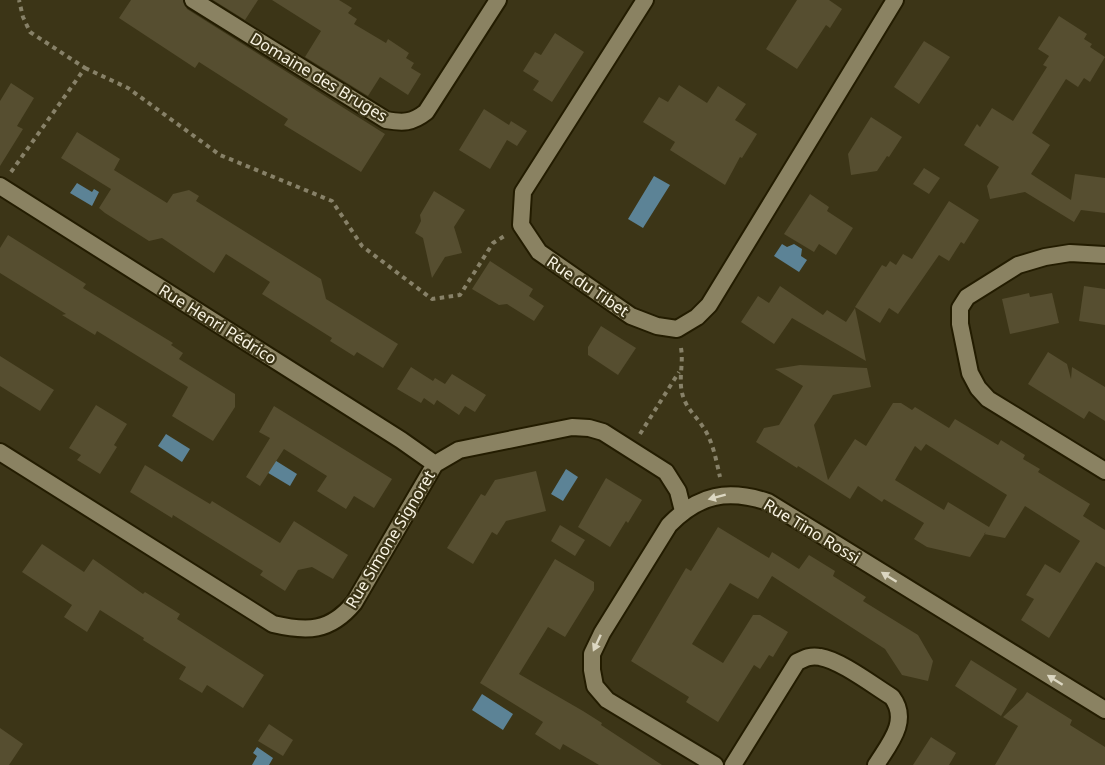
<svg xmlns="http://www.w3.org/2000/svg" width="1105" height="765" font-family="'Noto Sans',sans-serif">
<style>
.water{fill:#5c8396}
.building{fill:#564e30;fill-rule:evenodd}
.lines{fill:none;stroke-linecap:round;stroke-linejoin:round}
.minor-casing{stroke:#231c00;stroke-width:20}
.path{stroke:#878168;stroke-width:4;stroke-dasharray:4.5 4.5;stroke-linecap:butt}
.minor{stroke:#8a8262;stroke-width:16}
.oneway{fill:#dcd7c2}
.labels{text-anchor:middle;stroke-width:4.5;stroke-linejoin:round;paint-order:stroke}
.street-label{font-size:16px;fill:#f8f3e2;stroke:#3c3517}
</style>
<rect width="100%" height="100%" fill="#3c3517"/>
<path class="water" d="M654 176 670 185 643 228 628 219Z
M77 183 92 192 94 189 99 192 92 206 70 193Z
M782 244 787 247 794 244 802 249 801 256 807 260 799 272 774 256Z
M166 434 190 449 182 462 158 446Z
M273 459 297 474 290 486 265 471Z
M566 469 578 477 563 501 551 494Z
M482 694 513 714 503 730 472 710Z
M257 747 273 758 269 765H252L257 756 253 753Z"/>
<path class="building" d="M131 0H183L187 9 385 134 361 172 284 125 288 119 199 62 195 68 119 18Z
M213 0H258L245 20Z
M272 0H339L352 8 348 13 357 19 354 24 386 43 388 39 409 53 406 58 414 63 411 68 421 74 408 95 380 77 368 96 305 57 321 31Z
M797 0H829L842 9 830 28 826 25 797 69 766 49Z
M1059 16 1087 34 1084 39 1092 44 1090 47 1105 57 1090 82 1084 78 1078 87 1066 79 1032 133 1050 145 1031 174 1071 200 1075 174 1105 178V213L1081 210 1074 222 1025 192 990 199 987 186 999 167 964 145 977 124 980 127 992 108 1013 121 1047 67 1043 65 1049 56 1038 49Z
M555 33 584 52 552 102 533 90 539 81 523 71 535 52 541 55Z
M924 41 950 57 919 104 894 87Z
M11 83 34 98 17 126 23 129 0 166V101Z
M679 85 707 103 718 86 746 104 735 120 757 134 742 158 740 157 725 185 670 150 675 142 643 122 659 97 668 102Z
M484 109 509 125 511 121 527 131 517 146 507 140 490 169 459 150Z
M871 117 902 137 889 157 887 156 877 171 851 175 848 154Z
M77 132 120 159 114 170 167 203 173 194 189 190 199 196 196 201 321 279 326 299 398 344 383 368 357 352 354 356 330 341 332 338 262 294 270 282 226 254 214 273 162 238 149 241 105 213 99 208 111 189 61 158Z
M924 168 940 178 929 194 913 184Z
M434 191 465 210 454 227 462 253 445 257 432 278 423 238 415 233 421 221 420 215Z
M810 194 829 207 827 211 853 228 836 255 819 244 814 252 784 234Z
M949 201 979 220 964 244 961 242 949 261 939 255 898 314 889 308 880 323 855 307 882 265 886 267 890 261 896 265 903 254 912 259Z
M8 235 86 284 83 288 173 343 171 345 183 353 179 359 235 394V407L213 441 172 416 188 387 97 331 95 335 62 315 66 314 0 273V248Z
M490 261 533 289 529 296 544 306 534 321 507 304 499 305 472 289Z
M780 286 823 315 827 310 846 322 855 308 866 361 792 318 774 344 741 322 758 296 769 303Z
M1084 286 1105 289V325L1079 321Z
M1029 293 1030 297 1052 293 1059 323 1010 334 1002 299Z
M601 326 636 348 618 375 588 355V347Z
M1048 352 1067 364 1071 379 1072 367 1105 387V421L1089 411 1084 419 1028 384Z
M0 356 54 390 40 411 0 386Z
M800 365 867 368 871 387 833 395 814 425 828 480 855 439 866 446 893 403H901L912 410 915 407 949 428 955 419 998 445 1001 440 1025 455 1023 459 1040 469 1038 472 1090 504 1083 516 1105 530V567L1096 562 1049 638 1021 620 1034 599 1026 595 1045 564 1060 573 1080 541 1025 506 1005 538 984 534 986 532 970 557 927 547 914 539 924 523 884 499 882 502 858 486 850 499 798 466 797 468 756 442 764 428 779 425 803 386 775 369ZM926 444 1007 495 989 527 948 502 944 510 895 480 915 446 921 451Z
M411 367 433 381 435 378 445 384 452 374 486 395 475 412 465 406 459 415 437 400 434 405 424 398 421 403 397 389Z
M96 405 127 424 114 445 117 447 100 474 77 460 81 455 69 448Z
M274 406 392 479 374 508 354 496 346 509 317 491 327 476 284 449 260 486 246 477 270 438 259 432Z
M145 465 210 504 212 501 280 543 294 521 348 555 333 579 312 567 298 570 285 591 260 575 263 571 173 515 172 518 130 492Z
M536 471 546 511 506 521 497 535 492 532 473 564 447 548 481 494 485 496 495 480Z
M606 478 642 500 628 523 626 521 610 547 578 527Z
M560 525 585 540 575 556 551 541Z
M718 527 769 558 772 552 799 569 809 555 835 571 833 576 866 597 863 601 918 635 933 661 928 681 902 675 885 649 772 576 758 599 730 583 692 644 723 663 753 615H760L788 632 773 657 769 655 760 669 754 665 718 722 686 702 689 697 631 661 686 568 691 571Z
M42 544 84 572 93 559 143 594 145 592 180 614 177 619 264 675 243 708 207 685 202 693 179 679 186 667 143 640 144 638 100 610 87 632 64 617 72 605 22 572Z
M555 559 594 582V590L565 637 548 627 519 674 583 711 602 723 601 725 662 765H599L563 744 560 750 535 734 543 722 480 683Z
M971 660 1017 689 1001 716 955 686Z
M1027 692 1072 720 1070 725 1105 747V765H995L1018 726 1003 717 1023 698Z
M269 724 293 740 283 756 258 741Z
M0 728 23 744 9 765H0Z
M931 737 956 753 949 765H913Z"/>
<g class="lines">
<defs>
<path id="minor" d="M193 0 386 120C403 123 412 123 426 112L498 0
M645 0 523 192 521 225 539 252 631 316 657 326 677 329 697 317 709 305 895 0
M0 186 401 440 435 464
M1105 255 1070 253 1045 257 1018 265 967 297 960 308V324L970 373 978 388 988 399 1105 471
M0 452 273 624C307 632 330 632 354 603L435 464 459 450 572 427 589 428 603 432 666 472 678 491 683 511
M715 765 607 700 595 686 592 670V654L602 633 669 525C699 494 728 489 768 502L1105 710
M733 765 797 662C805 658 811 655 820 657 840 660 874 686 892 697 910 721 889 744 876 765"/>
</defs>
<use href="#minor" class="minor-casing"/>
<path class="path" d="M85 68 128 88 220 155 332 201 362 246 432 299 460 295 493 243 506 235
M11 172 85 68 30 32 23 17 19 0
M681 348C684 365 677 382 684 399 688 410 697 417 703 427 713 441 716 460 720 477
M640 434 679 372"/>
<use href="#minor" class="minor"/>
</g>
<defs><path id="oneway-solid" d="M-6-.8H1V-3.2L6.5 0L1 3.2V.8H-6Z" transform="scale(1.5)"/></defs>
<g class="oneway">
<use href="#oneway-solid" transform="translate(717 497) rotate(165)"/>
<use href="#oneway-solid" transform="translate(889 577) rotate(-148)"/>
<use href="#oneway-solid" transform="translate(597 643) rotate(115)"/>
<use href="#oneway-solid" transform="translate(1055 680) rotate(-148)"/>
</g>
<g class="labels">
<g class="street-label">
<text transform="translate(319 77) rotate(31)" y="6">Domaine des Bruges</text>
<text transform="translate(588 286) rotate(34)" y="6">Rue du Tibet</text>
<text transform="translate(218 324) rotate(32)" y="6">Rue Henri Pédrico</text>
<text transform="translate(812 531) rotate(31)" y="6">Rue Tino Rossi</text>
<text transform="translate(390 539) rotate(-59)" y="6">Rue Simone Signoret</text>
</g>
</g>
</svg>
